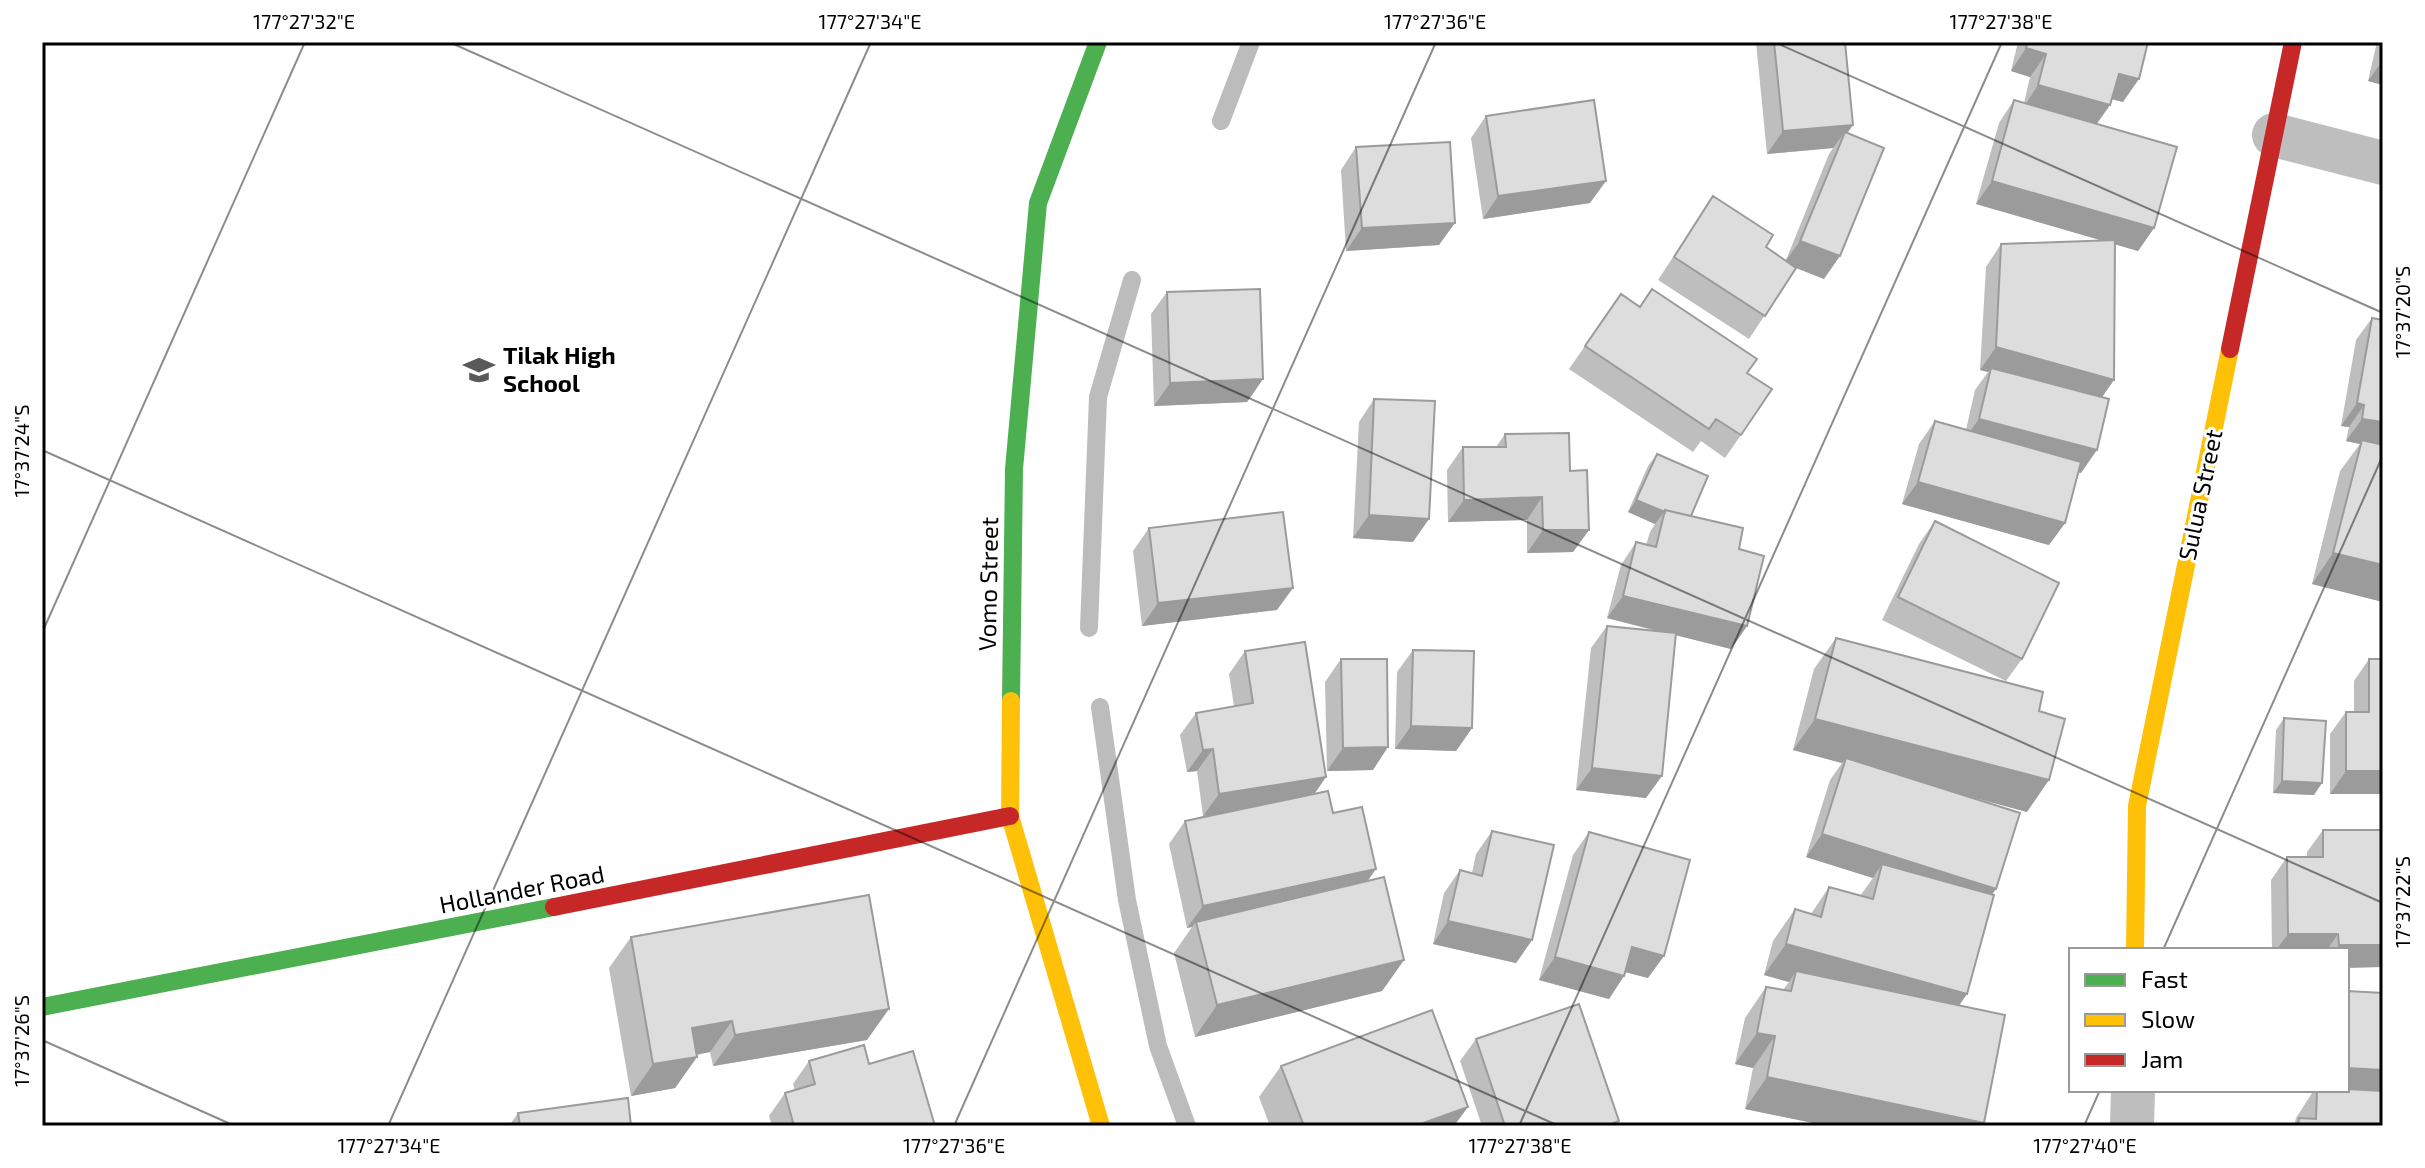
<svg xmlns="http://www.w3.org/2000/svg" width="2425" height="1168" font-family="'Exo 2',sans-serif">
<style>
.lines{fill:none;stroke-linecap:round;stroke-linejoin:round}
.stream{stroke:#bcbcbc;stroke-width:18}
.street{stroke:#bebebe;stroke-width:44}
.fast{stroke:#4caf50;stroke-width:18}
.slow{stroke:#ffc107;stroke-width:18}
.jam{stroke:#c62828;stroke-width:18}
.wall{fill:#bebebe}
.shaded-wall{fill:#9b9b9b}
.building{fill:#ddd;stroke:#9b9b9b;stroke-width:2}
.ticks{fill:none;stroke:#000;stroke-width:2;stroke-opacity:0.45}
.labels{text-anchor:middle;stroke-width:6;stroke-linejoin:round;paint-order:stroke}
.poi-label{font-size:24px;font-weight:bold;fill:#000;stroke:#fff;text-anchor:start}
.street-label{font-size:24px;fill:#000;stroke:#fff}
.neatline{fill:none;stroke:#000;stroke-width:3}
.ticks-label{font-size:20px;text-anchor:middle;fill:#000}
</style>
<rect width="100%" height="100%" fill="#fff"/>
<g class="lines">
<path class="stream" d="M1221 121 1251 42
M1089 628 1098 397 1132 280
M1100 707 1127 900 1158 1046 1187 1126"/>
<path class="street" d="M2274 135 2383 163
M2132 1126 2133 1090"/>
<path class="fast" d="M1011 701 1014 469 1038 203 1098 42
M42 1007 554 907"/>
<path class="slow" d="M1011 701 1010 816 1101 1126
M2135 950 2137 806 2230 349"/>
<path class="jam" d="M2230 349 2293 42
M554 907 1010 816"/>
</g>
<path class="wall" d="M1756 42H1845L1853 125 1847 133 1824 279 1796 268 1749 339 1658 280 1713 196 1766 247 1786 260 1829 154 1833 148 1767 154Z
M2018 42H2148L2123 102 2112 99 2110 105 2097 124 2154 228 2138 251 2115 244 2102 397 2081 473 2079 472 2065 523 2049 545 1902 504 1919 444 1935 421 1966 430 1975 390 1988 372 1980 370 1986 267 2001 244 2104 241 1976 204 1999 123 2014 100 2024 103 2030 77 2011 71Z
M2377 42H2383V85L2368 81Z
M1486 116 1590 203 1483 219 1471 138Z
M1356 147 1439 245 1346 251 1341 170Z
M1167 292 1263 379 1247 402 1154 406 1151 314Z
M1621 294 1747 373 1741 435 1725 458 1701 441 1693 452 1569 369Z
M2372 318 2383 320V602L2312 584 2340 471 2360 444 2346 441 2349 427 2341 426 2356 340Z
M1374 399 1413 542 1353 538 1359 422Z
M1505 434 1570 471 1589 530 1573 552 1527 553V520L1448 522 1447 470 1463 447H1496Z
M1657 454 1691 516 1739 549 1747 626 1731 649 1676 635 1646 798 1576 790 1591 648 1607 626 1660 632 1607 618 1621 565 1636 542 1646 545 1650 532 1655 524 1628 512 1648 466Z
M1935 521 2022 659 2006 681 1882 620 1919 544Z
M1149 528 1277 610 1142 626 1133 551Z
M1836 638 2039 711 2027 812 1962 794 1992 895 1967 994 1959 1005 1982 1126H1828L1745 1109 1753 1068 1735 1064 1745 1018 1766 987 1783 990 1789 982 1764 975 1773 941 1795 909 1811 914 1829 887 1860 896 1873 878 1806 857 1830 780 1842 763 1793 750 1814 669Z
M1413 650 1472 728 1456 751 1395 749 1397 672Z
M1245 651 1315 793 1333 813 1368 881 1404 960 1382 991 1195 1037 1174 953 1192 927 1187 928 1169 844 1185 821 1203 816 1197 771 1187 772 1180 735 1196 713 1234 706 1229 674Z
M1341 659 1373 770 1327 771 1325 682Z
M2369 659H2383V794H2330V734L2346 712H2354V681Z
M2284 718 2314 795 2273 793 2276 730Z
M2323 830 2347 950H2272L2271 880 2287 857H2307V852Z
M1492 831 1532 940 1516 963 1433 944 1444 893 1460 870 1472 873 1476 854Z
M1589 832 1648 978 1626 972 1609 999 1539 980 1573 855Z
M631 937 867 1040 713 1066 710 1052 697 1055V1057L675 1088 631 1096 609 968Z
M1476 1039 1619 1121 1616 1126H1482L1460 1061Z
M809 1061 869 1064 935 1126H772L769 1116 785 1093 795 1090 793 1084Z
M1281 1066 1454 1126H1270L1259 1097Z
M2314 1090H2347L2383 1126H2293L2295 1122 2296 1118Z
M518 1113 631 1126H509Z"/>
<path class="shaded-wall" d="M2026 48 2046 54 2030 77 2011 71Z
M2383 60V85L2368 81Z
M2119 74 2139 79 2123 102 2103 97Z
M2038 85 2110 105 2094 127 2023 108Z
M1853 125 1840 143 1845 132 1833 148 1767 154 1783 131Z
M1606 181 1590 203 1483 219 1498 196Z
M1992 181 2154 228 2138 251 1976 204Z
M1455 223 1439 245 1346 251 1362 228Z
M1800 241 1840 256 1824 279 1784 263Z
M1996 347 2114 380 2098 403 1991 368 1988 372 1980 370Z
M1263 379 1247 402 1154 406 1170 383Z
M2357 403 2364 405 2349 427 2341 426Z
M1979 419 2097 450 2081 473 1963 441Z
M2362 419 2383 422V448L2362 440 2360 444 2346 441Z
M1918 482 2065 523 2049 545 1902 504Z
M1542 497 1527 520 1448 522 1464 500Z
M1636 500 1664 512 1655 524 1628 512Z
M1369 515 1429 519 1413 542 1353 538Z
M1543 530H1589L1573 552 1527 553Z
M2333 553 2383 565V602L2312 584Z
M1293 588 1277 610 1142 626 1158 603Z
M1623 596 1747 626 1731 649 1607 618Z
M1815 719 2049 780 2027 812 1844 763 1846 758 1842 763 1793 750Z
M1411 726 1472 728 1456 751 1395 749Z
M1388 747 1373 770 1327 771 1343 748Z
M1213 749 1197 771 1187 772 1203 750Z
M1592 768 1662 776 1646 798 1576 790Z
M2346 771H2383V794H2330Z
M1326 777 1311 799 1203 816 1219 794Z
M2282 781 2322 783 2314 795 2273 793Z
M1822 834 1996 889 1980 912 1882 864 1873 878 1806 857Z
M1376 869 1360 892 1196 922 1192 927 1187 928 1203 906Z
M1448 921 1532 940 1516 963 1433 944Z
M2288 934H2338L2327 950H2276Z
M1786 944 1967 994 1945 1026 1796 971 1789 982 1764 975Z
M2339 945H2383V967L2347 968V950H2335Z
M1632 947 1664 956 1648 978 1617 970Z
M1555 957 1624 976 1609 999 1539 980Z
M1404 960 1382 991 1195 1037 1217 1005Z
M889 1009 867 1040 713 1066 735 1035Z
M732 1021 710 1052 670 1059 692 1028Z
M1757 1033 1775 1036 1753 1068 1735 1064Z
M697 1057 675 1088 631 1096 653 1064Z
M2347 1068 2383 1070V1093L2347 1090Z
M1767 1077 1984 1123 1982 1126H1828L1745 1109Z
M1468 1107 1454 1126H1415Z"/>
<path class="building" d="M1774 42H1845L1853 125 1783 131Z
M2028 42H2148L2139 79 2119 74 2110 105 2038 85 2046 54 2026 48Z
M1594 100 1606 181 1498 196 1486 116Z
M2014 100 2177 147 2154 228 1992 181Z
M1845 132 1884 148 1840 256 1800 241Z
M1450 142 1455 223 1362 228 1356 147Z
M1713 196 1773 235 1766 247 1796 268 1765 316 1674 257Z
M2115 240 2114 380 1996 347 2001 244Z
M1260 289 1263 379 1170 383 1167 292Z
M1652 289 1757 359 1747 373 1772 389 1741 435 1716 419 1709 429 1585 346 1621 294 1640 307Z
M2372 318 2383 320V422L2362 419 2364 405 2357 403Z
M1991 368 2109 399 2097 450 1979 419Z
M1374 399 1435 401 1429 519 1369 515Z
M1935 421 2081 462 2065 523 1918 482Z
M1569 433 1570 471 1587 470 1589 530H1543L1542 497 1464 500 1463 447H1506L1505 434Z
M2362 440 2383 445V565L2333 553Z
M1657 454 1708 476 1691 516 1665 510V512L1636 500Z
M1665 510 1743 528 1739 549 1764 556 1747 626 1623 596 1636 542 1656 547Z
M1283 512 1293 588 1158 603 1149 528Z
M1935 521 2059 583 2022 659 1898 597Z
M1607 626 1676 633 1662 776 1592 768Z
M1836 638 2043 692 2039 711 2065 719 2049 780 1815 719Z
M1305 642 1326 777 1219 794 1213 749 1203 750 1196 713 1253 703 1245 651Z
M1413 650 1474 651 1472 728 1411 726Z
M1341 659H1387L1388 747 1343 748Z
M2369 659H2383V771H2346V712H2369Z
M2284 718 2326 721 2322 783 2282 781Z
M1846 758 2020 813 1996 889 1822 834Z
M1328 791 1333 813 1362 807 1376 869 1203 906 1185 821Z
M2323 830H2383V945H2339L2338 934H2288L2287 857H2323Z
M1492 831 1554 845 1532 940 1448 921 1460 870 1482 876Z
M1589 832 1690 860 1664 956 1632 947 1624 976 1555 957Z
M1882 864 1994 895 1967 994 1786 944 1795 909 1821 917 1829 887 1873 899Z
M1384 877 1404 960 1217 1005 1196 922Z
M869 895 889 1009 735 1035 732 1021 692 1028 697 1057 653 1064 631 937Z
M1796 971 2005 1015 1984 1123 1767 1077 1775 1036 1757 1033 1766 987 1791 991Z
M2347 991 2383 993V1070L2347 1068Z
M1579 1004 1619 1121 1605 1126H1505L1476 1039Z
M1432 1010 1468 1107 1415 1126H1304L1281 1066Z
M864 1045 869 1064 913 1051 935 1126H794L785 1093 815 1084 809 1061Z
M2347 1089 2383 1091V1126H2298L2299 1118 2316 1119 2317 1090H2347Z
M628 1098 631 1126H520L518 1113Z"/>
<path class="ticks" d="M449 42 2383 903M1774 42 2383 313M42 450 1559 1126M42 633 305 42M2163 950 2383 455M42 1040 235 1126M388 1126 871 42M954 1126 1436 42M1519 1126 2002 42M2084 1126 2100 1090"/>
<defs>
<symbol id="school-bare" viewBox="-9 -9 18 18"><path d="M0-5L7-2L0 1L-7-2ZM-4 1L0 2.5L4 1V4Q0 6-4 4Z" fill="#595959" stroke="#fff" stroke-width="2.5" paint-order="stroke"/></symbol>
</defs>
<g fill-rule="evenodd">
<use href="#school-bare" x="457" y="348" width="44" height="44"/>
</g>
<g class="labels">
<g class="poi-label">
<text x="503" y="364">Tilak High<tspan x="503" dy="28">School</tspan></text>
</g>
<g class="street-label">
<text transform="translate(2201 495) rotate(-78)" y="8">Sulua Street</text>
<text transform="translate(989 584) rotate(-89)" y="8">Vomo Street</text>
<text transform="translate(522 890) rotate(-11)" y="8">Hollander Road</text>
</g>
</g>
<rect width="2425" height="1168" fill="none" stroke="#ffffff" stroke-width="88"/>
<rect x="2069" y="948" width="280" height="144" fill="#ffffff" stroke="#999999" stroke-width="2"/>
<rect x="2085" y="974" width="40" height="12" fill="#4caf50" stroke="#999999" stroke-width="2"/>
<text x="2141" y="988" font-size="24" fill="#000000">Fast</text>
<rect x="2085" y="1014" width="40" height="12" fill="#ffc107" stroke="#999999" stroke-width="2"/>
<text x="2141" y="1028" font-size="24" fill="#000000">Slow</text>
<rect x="2085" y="1054" width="40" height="12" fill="#c62828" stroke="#999999" stroke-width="2"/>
<text x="2141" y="1068" font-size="24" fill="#000000">Jam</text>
<rect x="44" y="44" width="2337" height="1080" class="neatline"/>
<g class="ticks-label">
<text x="304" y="29">177°27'32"E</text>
<text x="870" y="29">177°27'34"E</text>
<text x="1435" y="29">177°27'36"E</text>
<text x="2001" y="29">177°27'38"E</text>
<text transform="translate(2403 312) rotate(-90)" y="7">17°37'20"S</text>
<text transform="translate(22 451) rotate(-90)" y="7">17°37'24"S</text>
<text transform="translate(2403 902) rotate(-90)" y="7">17°37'22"S</text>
<text transform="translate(22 1041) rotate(-90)" y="7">17°37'26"S</text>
<text x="389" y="1153">177°27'34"E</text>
<text x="954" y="1153">177°27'36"E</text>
<text x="1520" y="1153">177°27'38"E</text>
<text x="2085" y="1153">177°27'40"E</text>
</g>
</svg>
